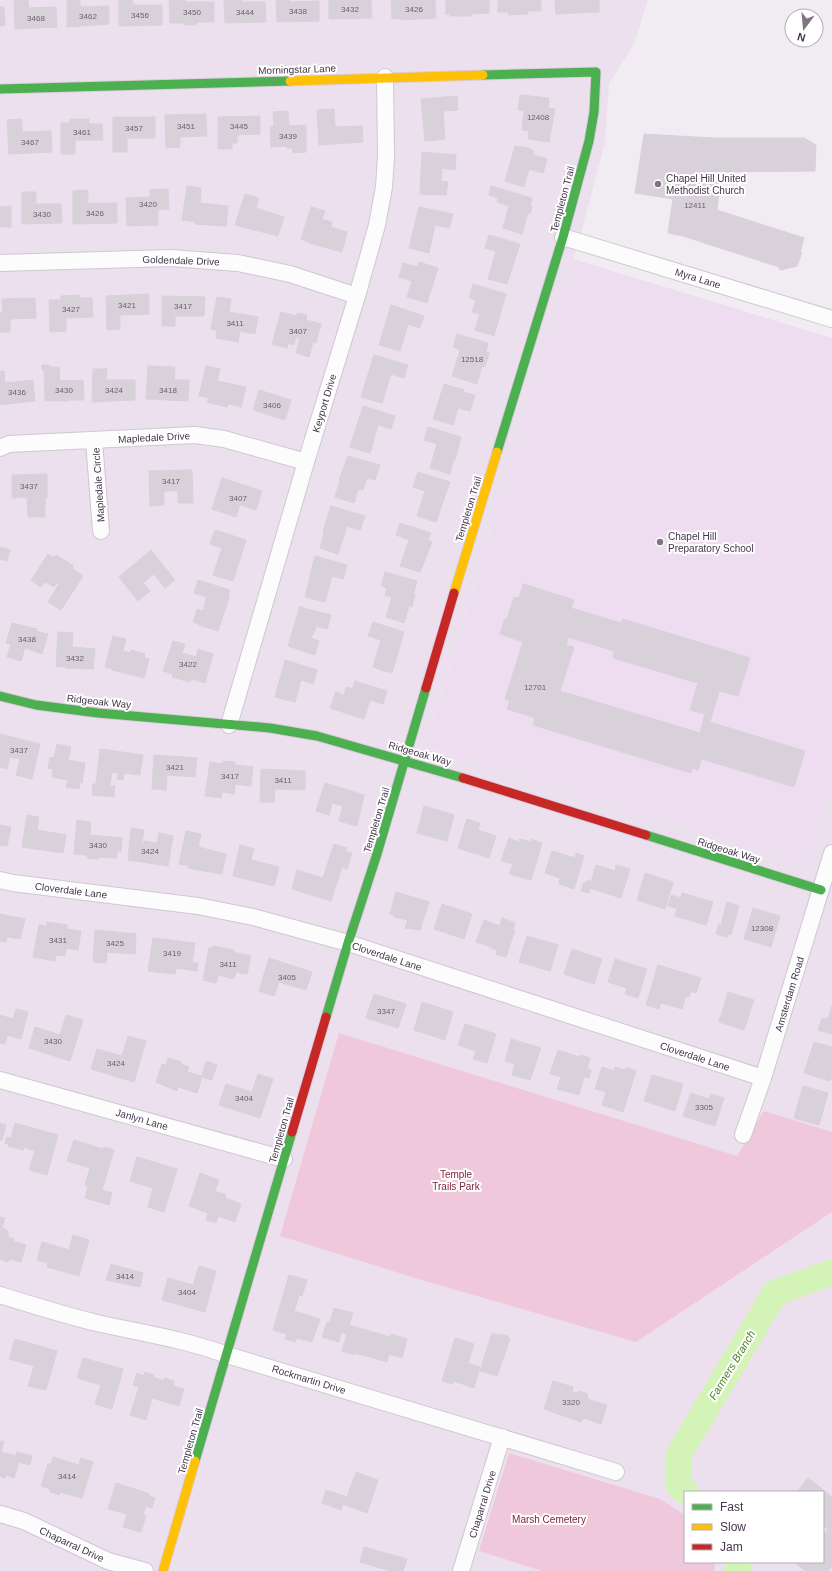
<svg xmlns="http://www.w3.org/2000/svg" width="832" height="1571" font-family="Arial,sans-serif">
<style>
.residential{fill:#ece0ee;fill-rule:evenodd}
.education{fill:#eedcf1}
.green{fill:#efc8db}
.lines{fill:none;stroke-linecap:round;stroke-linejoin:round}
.river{stroke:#d4f4b7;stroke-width:26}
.building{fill:#d8d1da;stroke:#d8d0db;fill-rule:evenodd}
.street-casing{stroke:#cfc7d2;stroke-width:18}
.fast-casing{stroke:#dcccde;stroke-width:11}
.slow-casing{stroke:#dcccde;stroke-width:11}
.jam-casing{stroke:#dcccde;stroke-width:11}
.street{stroke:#fdfcfd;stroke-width:16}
.fast{stroke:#4caf50;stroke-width:9}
.slow{stroke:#ffc107;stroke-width:9}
.jam{stroke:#c62828;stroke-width:9}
.poi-dot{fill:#817585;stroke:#fff;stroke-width:1.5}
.labels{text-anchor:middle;stroke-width:4;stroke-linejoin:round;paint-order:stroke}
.number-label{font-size:8px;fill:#6a5e70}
.street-label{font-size:10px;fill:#44354a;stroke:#fff}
.poi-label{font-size:10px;fill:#44354a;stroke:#fff;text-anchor:start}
.park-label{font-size:10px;fill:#82223a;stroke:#fff}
.water-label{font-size:11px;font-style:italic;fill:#4b841c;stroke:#fff}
</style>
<rect width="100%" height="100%" fill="#f1ebf2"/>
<path class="residential" d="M0 0H648L634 44 609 83 605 142 583 226 426 745 807 862 832 780V1571H0ZM685 1492H823V1562H685Z"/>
<path class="education" d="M573 259 832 338V780L807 863 426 746Z"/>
<path class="green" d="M339 1033 737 1156 764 1111 832 1132V1212L636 1342 425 1281 280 1236Z
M509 1453 660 1499 685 1515V1562H715L714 1571H542L479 1551Z"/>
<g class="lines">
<path class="river" d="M686 1492 679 1486V1454L775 1293 832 1272
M737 1571 739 1562"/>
</g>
<path class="building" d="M14 0H28L29 8 56 7 57 27 15 29Z
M67 0H80V7L109 6V24L67 27Z
M119 0H132L133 5H162V25L119 26Z
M169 0H185V2H214V22H197L196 25H184V23H170Z
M224 0H242V2H265L266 22 225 23Z
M276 0H289V2L319 1V21L277 22Z
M329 0H371L372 18 329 19Z
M391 0H435L436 18 401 20V18L392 19Z
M446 0H489V13L471 14V16H450V14H446Z
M498 0H541V11H528V14L509 15 508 12H498Z
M555 0H599V12L556 14Z
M0 7H4L5 25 0 26Z
M520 95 549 98 548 108 555 109 549 142 528 139 529 131 522 130 524 110H518Z
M457 96 458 110 443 111 445 139 425 141 421 99Z
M334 109 335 127 362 126 363 142 319 145 317 110Z
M288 111 289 126 306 125V152L293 153 292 148H287L286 146 271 147 270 127 274 126 273 112Z
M206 114 207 136 180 137V147L166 148 165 115Z
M260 116V134L237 135V143H232V149H218V117Z
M113 117H155V138H127V152H113Z
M22 119V132L51 131 52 152 9 154 7 120Z
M70 119H89V124H102L103 140H75V154H61V123H70Z
M644 134 712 138H804L816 145 815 171 711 172V180L720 181 717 210 804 238 800 252H802L797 266 780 270 779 267 683 236 668 233 673 199 635 193Z
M515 146 528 148 534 151 533 155 547 159 543 173 529 169 524 187 505 181Z
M422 152 456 155 455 170 442 168 441 181 448 182 446 195 420 194Z
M187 186 201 188 200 203 228 206 226 226 195 224 196 222 182 220Z
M491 186 532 198 530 206H532L530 214 528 213 522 234 503 228 509 206 497 202 498 198 489 195Z
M168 189 169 209 158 210V225L127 226 126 198 150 197V190Z
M88 190V203H117V223L73 224V191Z
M22 192H36V204H61L62 223 22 224Z
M245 194 259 198 256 208 284 217 278 236 235 225Z
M11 206V227H0V207Z
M311 207 325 211 322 219 332 222 331 227 347 232 342 252 309 243V242L301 239Z
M419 207 453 214 449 228 435 225 429 253 409 248Z
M489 235 520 244 507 284 488 279 496 251 485 248Z
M419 262 438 268 427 303 407 297 412 281 399 277 403 263 418 267Z
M473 284 506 294 494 336 475 330 480 314 472 312 476 300 469 298Z
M149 294V314L120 315V329L107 330 106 296Z
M79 295 80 298H92L93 317 66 318V331L50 332 49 300H61V296Z
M162 296 205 297 204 316H175V326H162Z
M217 297 231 299 229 312 258 317 255 334 240 331 238 342 216 338 217 330 211 329Z
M35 298 36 318 10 319V332H0V313H3L2 299Z
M391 305 424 316 420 328 408 324 400 351 379 345Z
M281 312 297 316V313L307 315 306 320 321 324 316 343 313 342 309 357 296 353 300 338 296 337 294 345 288 343 287 348 272 344Z
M457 334 488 343 486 352 489 353 485 367 482 366 477 384 452 376 460 350 453 347Z
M374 355 408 365 404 378 391 374 382 403 361 397Z
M42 365H49V367H59L60 381 83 380 84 400H69V401H45L44 370H42Z
M148 366 175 367 174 380H189L188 401 146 399Z
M206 366 220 369 217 381 246 387 241 407 228 404 227 407 207 402 209 398 199 396Z
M93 369H107L106 380H135V400L92 402Z
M4 371 5 383 33 380 35 401 0 405V372Z
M444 384 464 390 463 392 475 395 470 411 458 408 453 425 433 419Z
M259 390 291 400 285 420 253 410Z
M363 406 395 416 391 429 378 425 370 453 350 447Z
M428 427 461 437 455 460 454 459 450 474 430 468 437 444 424 440Z
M348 456 380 465 375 480 367 478 363 490 358 489 354 503 335 497 340 480H339Z
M192 470 193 503H178V491H164V505L150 506 149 471Z
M418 472 450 482 436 522 417 516 425 491 413 487Z
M47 474V498H45V517H28L27 497 12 498V475Z
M222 478 262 491 256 510 240 505 236 517 212 509Z
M331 506 365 516 360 530 347 526 338 554 320 548 324 532 323 531Z
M400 523 431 533 428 540 432 542 420 572 400 566 409 540 396 535Z
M215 530 246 540 233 581 213 575 222 548 210 544Z
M0 547 10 550 7 561 0 559Z
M151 550 175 580 165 588 154 574 143 583 150 591 138 601 119 577Z
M48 554 54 558 56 555 74 566 72 568 83 576 61 610 48 602 59 584 57 582 54 587 45 582 41 587 31 580Z
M315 556 347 565 343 579 332 576 325 602 305 597Z
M385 572 417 581 413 595H415L412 607 409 606 404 623 386 617 392 597 385 595 387 588 381 586Z
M198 580 230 590 228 598H229L218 631 199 625V624L193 622 197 609 203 611 207 597 194 593Z
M523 584 574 600 571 608 621 623 623 619 750 658 738 696 719 691 710 722 805 751 794 787 702 759 698 770 692 768 691 773 533 725 535 718 507 709 510 701 505 699 523 642 500 634 505 618 507 619 514 597 519 598ZM568 637 614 651 613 658 698 683 690 710 705 714 700 733 560 691 574 647 566 645Z
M300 606 303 607V608L331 615 327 629 315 626 314 627 316 628 311 638 319 641 315 655 288 646Z
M373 622 404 632 392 673 386 671V672L373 667 381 640 368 636Z
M12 623 37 629 36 631 48 634 42 654 25 648 21 661 7 657 11 644 6 643Z
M58 632 73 633 72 647 95 649 93 669 66 668V667L56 666Z
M113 636 126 639 123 651 130 653 131 650 145 654 144 657 149 659 144 678 112 670V669L105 667Z
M173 641 185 644 182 653 196 657 198 649 213 654 205 683 192 679 190 682 172 677 173 674 163 671Z
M285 660 317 670 313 684 301 680 295 702 275 697Z
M355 681 387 691 383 704 370 700 364 719 330 708 336 692 344 695 346 687 352 689Z
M0 734 40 744 32 779 16 775 20 759 10 757 7 769 0 767Z
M57 744 71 747 68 760 85 763 82 783 80 782 79 789 66 787 68 780 52 777 53 769 48 768 50 757 54 758Z
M100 749 143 755 140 775 124 773 123 780 117 779 118 773 112 772 110 786H115L114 797 92 795 93 784H96Z
M154 755 197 758 195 777 167 775 166 790 152 789Z
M223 761 235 762V765L253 767 251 786 235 784 234 794 222 792 221 798 205 796 210 762 223 764Z
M261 769 305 771V790L275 789 274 802H260Z
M325 783 364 795 357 826 339 821 343 806 332 803 329 815 316 811Z
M424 806 454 815 447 841 417 833Z
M27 815 39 817 37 830 66 835 63 853 22 847Z
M467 819 480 823 478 830 496 836 489 858 458 848Z
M77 820 91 822 90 835 122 838 121 851H117L116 858 98 857V859L87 858V855L74 854Z
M0 825 11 827 7 846 0 845Z
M131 828 144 830 142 843H144V841L157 843 159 833 173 836 168 866 128 860Z
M186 831 201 834 198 847 226 854 222 874 188 868 189 866 179 864Z
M509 838 519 842 520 839 531 842V839L542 843 531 880 509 874 513 864 501 861Z
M334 844 347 848 345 851 352 853 347 869 342 867 331 901 292 889 297 870 323 878Z
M240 845 254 849 251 860 279 867 274 886 233 876Z
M552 851 575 858 576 853 584 856 574 889 559 884 560 878 545 873Z
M596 865 615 871 616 865 630 869 621 898 590 888 589 893 581 891 584 882 586 883 587 880 591 882Z
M645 873 673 882 665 909 637 900Z
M396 892 429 902 420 930 405 928 408 920 394 917V916L390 914Z
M682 893 713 902 706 925 675 916 677 909 668 906 671 895 681 898Z
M727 902 739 906 731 935 728 934 727 937 716 934 719 924 721 925Z
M442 904 472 914 464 939 434 929Z
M753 908 780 916 771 947 744 939Z
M0 914 25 919 20 939 7 937 6 942 0 941Z
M502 918 515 923 513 929 515 930 506 957 496 954 497 950 491 948 492 947 476 942 484 920 500 926Z
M47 922 67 925V929L81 931 78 950 66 948 65 956 56 955 55 961 33 957 39 925 47 926Z
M95 930 136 934 135 954 107 952 106 963 93 962Z
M527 936 558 945 550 971 519 962Z
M153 938 195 943 192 963H198L197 971 176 968 175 974 148 971Z
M213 946 234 950 233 952 251 956 247 974 236 972 234 979 218 975 216 983 203 980 209 948H213Z
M572 949 602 959 594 984 564 974Z
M269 958 312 972 306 990 279 982 274 996 259 991Z
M615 959 647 969 638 998 625 994 627 988 608 982Z
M658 965 701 978 696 993 691 991 689 997 686 996 682 1009 661 1003 659 1009 646 1005Z
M728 992 754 1000 744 1030 719 1022Z
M374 994 406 1004 398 1028 366 1018Z
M422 1002 453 1012 445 1040 414 1030Z
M832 1006V1034L818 1030 822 1018 828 1019Z
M16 1009 28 1012 21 1039 7 1035 5 1044 0 1043V1015L13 1019Z
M66 1015 83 1020 70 1061 29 1048 35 1027 60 1035Z
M465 1024 496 1034 487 1063 473 1059 476 1051 458 1045Z
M128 1036 146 1041 134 1082 91 1069 97 1049 122 1056Z
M511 1039 541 1048 530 1080 512 1075 515 1064 505 1061Z
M814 1042 832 1047V1076L830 1081 804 1073Z
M558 1050 579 1057 580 1055 590 1058 587 1069 591 1070 589 1078 584 1077 579 1095 557 1089 561 1077 550 1074Z
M168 1058 182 1062 181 1064 189 1067 187 1072 202 1076 206 1061 217 1065 212 1080 202 1077 197 1093 178 1087 177 1091 156 1082 162 1064 166 1065Z
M602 1067 614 1071 615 1067 625 1070 626 1067 636 1071 623 1112 602 1105 606 1092 595 1089Z
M258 1074 273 1079 260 1118 219 1105 226 1084 252 1092Z
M652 1075 683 1084 675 1111 644 1101Z
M803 1086 828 1093 819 1125 794 1118Z
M691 1093 709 1099 711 1094 724 1098 715 1126 683 1116Z
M0 1123 6 1125 2 1140H0Z
M15 1123 58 1135 47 1175 29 1170 35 1151 24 1147 23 1150 8 1146V1144L5 1143 7 1137 11 1138Z
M74 1140 103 1149 104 1147 114 1150 102 1190 112 1193 109 1205 85 1198 88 1186 85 1185 90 1168 67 1161Z
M137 1157 177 1169 164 1212 148 1207 153 1188 130 1181Z
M200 1173 219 1180 215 1191 226 1195 225 1198 241 1204 235 1222 218 1216 216 1223 206 1220 208 1213 189 1206Z
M0 1217 5 1218 2 1227 8 1231V1237L14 1239 13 1241 26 1245 21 1262 10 1259 8 1262 0 1259Z
M73 1235 89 1240 79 1276 47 1267 48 1263 37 1260 42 1242 69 1250Z
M111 1264 143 1273 140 1287 106 1280Z
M199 1266 216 1271 205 1312 162 1300 168 1278 193 1285Z
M289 1275 307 1280 302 1296 299 1295 294 1311 320 1319 312 1342 297 1338 295 1342 285 1339 287 1334 273 1330Z
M334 1308 353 1313 349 1325 390 1337 391 1334 407 1339 402 1358 389 1354 387 1362 363 1355 354 1353V1355L342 1351 347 1334 341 1333 339 1342 322 1337 327 1322H330Z
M492 1333 500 1336 501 1334 508 1336V1338L510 1339 497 1376 480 1371Z
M455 1338 474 1344 468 1363 480 1367 474 1388 454 1381 453 1384 442 1381Z
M15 1339 57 1351 46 1390 28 1386 34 1366 9 1359Z
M83 1358 123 1369 112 1409 95 1404 101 1385 77 1378Z
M145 1372 154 1375 153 1377 164 1381V1378L174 1381 173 1386 184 1389 179 1406 152 1398 146 1420 130 1415 139 1387 133 1385 137 1373 144 1376Z
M553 1381 573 1387 572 1392 578 1393 579 1391 588 1394 587 1399 607 1405 601 1424 583 1418 581 1422 544 1409Z
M0 1441 4 1442 1 1452 16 1456 17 1452 32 1456 30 1465 19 1462 14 1478 6 1475 5 1478 0 1476Z
M53 1457 79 1465 81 1458 93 1462 82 1498 60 1492 59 1495 50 1492V1489L41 1486 48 1464H51Z
M356 1472 378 1480 367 1513 343 1504 341 1510 322 1503 326 1490 347 1497Z
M808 1478 832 1497V1566L828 1571H806L794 1562H823V1535L828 1529 823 1525V1492H797Z
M116 1483 150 1494 149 1496 155 1498 152 1508 146 1506 143 1515 146 1516 141 1532 123 1527 127 1514 108 1509Z
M364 1547 407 1559 403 1571H391L360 1562Z"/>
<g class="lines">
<defs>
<path id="street" d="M563 237 832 319
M0 263 171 258 238 263 290 274 357 296
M94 440 101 531
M0 448 9 444 195 435 224 439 306 462
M229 725 306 462 357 296 377 225 384 187 386 157 385 77
M0 880 13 883 198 906 253 917 348 943 763 1078
M0 1080 284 1159
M743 1135 763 1078 832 853
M0 1295C32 1305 64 1315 97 1323 141 1333 184 1339 227 1355L616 1472
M0 1514 24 1521 108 1561 145 1571
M461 1571 502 1437"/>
<path id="fast" d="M483 75 596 72 594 112 589 141 563 237 497 452
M0 89 290 81
M0 696 36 705 98 713 270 728 317 736 463 778
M646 835 821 890
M326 1017 348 943 377 854 426 688
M195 1461 292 1132"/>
<path id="slow" d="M290 81 483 75
M454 593 497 452
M163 1571 195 1461"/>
<path id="jam" d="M426 688 454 593
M463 778 646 835
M292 1132 326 1017"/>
</defs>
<use href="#street" class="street-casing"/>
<use href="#fast" class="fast-casing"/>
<use href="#slow" class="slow-casing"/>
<use href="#jam" class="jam-casing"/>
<use href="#street" class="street"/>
<use href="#fast" class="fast"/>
<use href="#slow" class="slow"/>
<use href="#jam" class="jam"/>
</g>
<g class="poi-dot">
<circle cx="658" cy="184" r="4"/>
<circle cx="660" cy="542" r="4"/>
</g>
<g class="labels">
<g class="number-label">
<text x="350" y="12">3432</text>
<text x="414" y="12">3426</text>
<text x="298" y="14">3438</text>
<text x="192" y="15">3450</text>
<text x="245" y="15">3444</text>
<text x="140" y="18">3456</text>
<text x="88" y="19">3462</text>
<text x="36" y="21">3468</text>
<text x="538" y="120">12408</text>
<text x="186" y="129">3451</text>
<text x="239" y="129">3445</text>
<text x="134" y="131">3457</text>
<text x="82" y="135">3461</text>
<text x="288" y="139">3439</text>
<text x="30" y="145">3467</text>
<text x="148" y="207">3420</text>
<text x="695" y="208">12411</text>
<text x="95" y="216">3426</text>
<text x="42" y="217">3430</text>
<text x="127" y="308">3421</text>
<text x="183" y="309">3417</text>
<text x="71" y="312">3427</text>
<text x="235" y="326">3411</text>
<text x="298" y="334">3407</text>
<text x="472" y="362">12518</text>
<text x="64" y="393">3430</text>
<text x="114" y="393">3424</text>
<text x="168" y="393">3418</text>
<text x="17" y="395">3436</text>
<text x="272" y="408">3406</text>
<text x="171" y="484">3417</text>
<text x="29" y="489">3437</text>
<text x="238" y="501">3407</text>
<text x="27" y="642">3438</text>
<text x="75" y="661">3432</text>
<text x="188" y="667">3422</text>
<text x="535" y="690">12701</text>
<text x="19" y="753">3437</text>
<text x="175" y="770">3421</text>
<text x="230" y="779">3417</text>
<text x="283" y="783">3411</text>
<text x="98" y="848">3430</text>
<text x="150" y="854">3424</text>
<text x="762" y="931">12308</text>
<text x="58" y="943">3431</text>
<text x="115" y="946">3425</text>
<text x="172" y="956">3419</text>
<text x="228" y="967">3411</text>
<text x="287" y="980">3405</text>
<text x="386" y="1014">3347</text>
<text x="53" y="1044">3430</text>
<text x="116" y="1066">3424</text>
<text x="244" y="1101">3404</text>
<text x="704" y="1110">3305</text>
<text x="125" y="1279">3414</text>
<text x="187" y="1295">3404</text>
<text x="571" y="1405">3320</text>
<text x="67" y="1479">3414</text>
</g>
<g class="street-label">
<text transform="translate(297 69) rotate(-2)" y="4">Morningstar Lane</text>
<text transform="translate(562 199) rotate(-75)" y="4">Templeton Trail</text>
<text transform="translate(181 260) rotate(2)" y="4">Goldendale Drive</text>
<text transform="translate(698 278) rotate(17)" y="4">Myra Lane</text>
<text transform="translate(324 403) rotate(-73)" y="4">Keyport Drive</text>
<text transform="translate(154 437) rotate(-3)" y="4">Mapledale Drive</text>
<text transform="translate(98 485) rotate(-94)" y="4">Mapledale Circle</text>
<text transform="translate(468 509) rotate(-73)" y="4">Templeton Trail</text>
<text transform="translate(99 701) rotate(6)" y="4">Ridgeoak Way</text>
<text transform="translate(420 753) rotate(16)" y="4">Ridgeoak Way</text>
<text transform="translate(376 820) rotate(-73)" y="4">Templeton Trail</text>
<text transform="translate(729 850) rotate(17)" y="4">Ridgeoak Way</text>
<text transform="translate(71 890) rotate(7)" y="4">Cloverdale Lane</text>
<text transform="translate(387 956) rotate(18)" y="4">Cloverdale Lane</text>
<text transform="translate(789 994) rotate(-73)" y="4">Amsterdam Road</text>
<text transform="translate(695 1056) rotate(18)" y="4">Cloverdale Lane</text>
<text transform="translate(142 1119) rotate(16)" y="4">Janlyn Lane</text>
<text transform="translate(281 1130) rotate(-74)" y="4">Templeton Trail</text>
<text transform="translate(309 1379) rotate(17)" y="4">Rockmartin Drive</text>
<text transform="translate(190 1441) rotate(-74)" y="4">Templeton Trail</text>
<text transform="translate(482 1504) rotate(-73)" y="4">Chaparral Drive</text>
<text transform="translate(72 1544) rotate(25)" y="4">Chaparral Drive</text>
</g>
<g class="poi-label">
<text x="666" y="182">Chapel Hill United<tspan x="666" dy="12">Methodist Church</tspan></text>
<text x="668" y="540">Chapel Hill<tspan x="668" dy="12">Preparatory School</tspan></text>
</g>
<g class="park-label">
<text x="456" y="1178">Temple<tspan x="456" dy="12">Trails Park</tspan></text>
<text x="549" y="1523">Marsh Cemetery</text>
</g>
<g class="water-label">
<text transform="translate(732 1365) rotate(-59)" y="4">Farmers Branch</text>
</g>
</g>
<rect x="684" y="1491" width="140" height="72" fill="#ffffff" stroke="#b4aeb7"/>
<rect x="692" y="1504" width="20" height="6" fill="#4caf50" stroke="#b4aeb7"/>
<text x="720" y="1511" font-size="12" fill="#44354a">Fast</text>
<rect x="692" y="1524" width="20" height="6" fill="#ffc107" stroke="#b4aeb7"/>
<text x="720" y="1531" font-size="12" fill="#44354a">Slow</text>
<rect x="692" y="1544" width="20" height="6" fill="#c62828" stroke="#b4aeb7"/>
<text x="720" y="1551" font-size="12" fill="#44354a">Jam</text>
<g transform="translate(804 28) rotate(196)"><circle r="19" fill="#ffffff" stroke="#b4aeb7"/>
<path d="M0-3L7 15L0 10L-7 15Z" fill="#817585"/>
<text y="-6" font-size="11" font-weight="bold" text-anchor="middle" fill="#44354a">N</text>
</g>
</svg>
